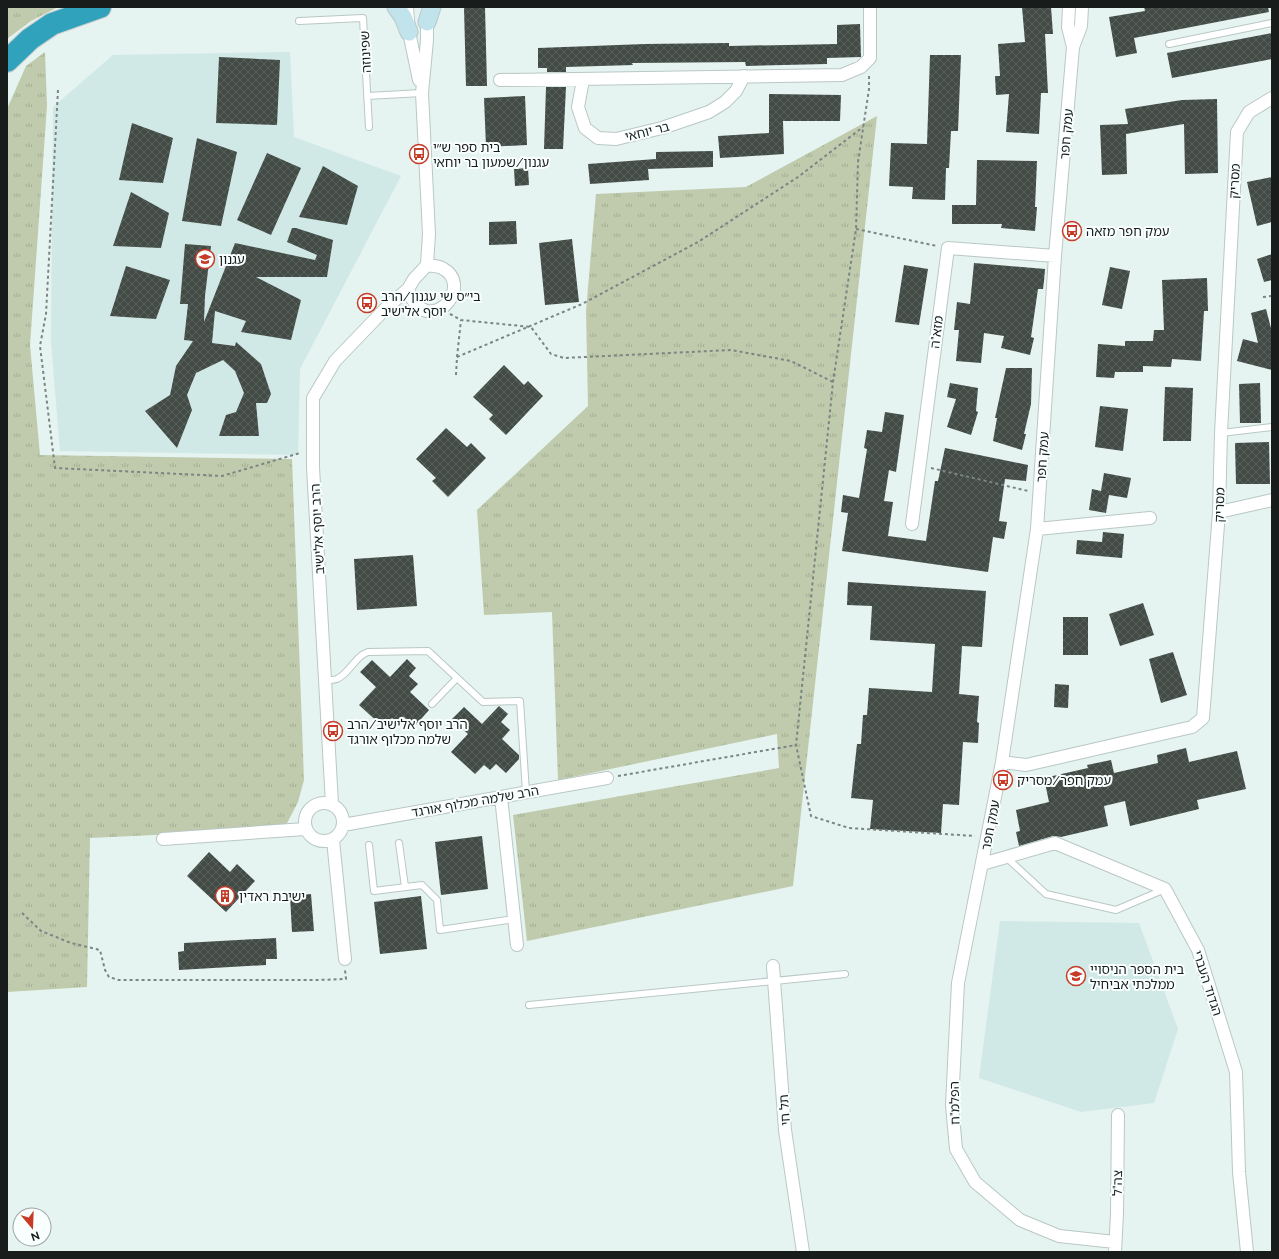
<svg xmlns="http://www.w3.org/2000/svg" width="1279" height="1259" font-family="Raleway,'Noto Sans Hebrew',sans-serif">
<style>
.built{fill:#d1e9e6}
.grass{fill:url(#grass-tufts)}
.building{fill:url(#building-cross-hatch)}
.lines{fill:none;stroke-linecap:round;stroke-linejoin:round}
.service-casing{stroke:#b9c8c5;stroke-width:8}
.minor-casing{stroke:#b9c8c5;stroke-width:14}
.secondary-casing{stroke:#b9c8c5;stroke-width:19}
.motorway-casing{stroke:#cccdcd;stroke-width:24}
.path{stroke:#7b8583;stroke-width:2;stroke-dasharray:3 3;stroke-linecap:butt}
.service{stroke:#fff;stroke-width:6}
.minor{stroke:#fff;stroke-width:12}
.secondary{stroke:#c1e3eb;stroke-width:17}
.motorway{stroke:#30a2bc;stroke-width:22}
.labels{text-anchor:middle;stroke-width:4;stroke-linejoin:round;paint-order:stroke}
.street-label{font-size:13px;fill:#181d1c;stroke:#f9fffe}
.poi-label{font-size:13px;fill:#181d1c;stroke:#f9fffe;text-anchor:start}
</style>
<defs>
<pattern id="grass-tufts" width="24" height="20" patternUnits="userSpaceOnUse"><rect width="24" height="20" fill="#bfcbac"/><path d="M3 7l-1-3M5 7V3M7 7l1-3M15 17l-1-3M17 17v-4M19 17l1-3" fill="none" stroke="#a3ae93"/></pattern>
<pattern id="building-cross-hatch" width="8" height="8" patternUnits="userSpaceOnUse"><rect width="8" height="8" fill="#424b45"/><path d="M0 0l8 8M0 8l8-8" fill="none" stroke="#5a615d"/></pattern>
</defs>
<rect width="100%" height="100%" fill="#e5f3f1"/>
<path class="built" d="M290 52 294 137 401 176 300 369 298 455 60 451 51 342 53 107 113 55Z
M1000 921 1139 923 1178 1029 1154 1103 1081 1112 979 1078Z"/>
<path class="grass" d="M7 7H58L31 21 7 39Z
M45 52 47 106 30 345 40 455 292 459 304 780 298 802 284 829 90 838 87 987 7 992V109L26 66Z
M877 116 793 886 527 941 513 815 779 768 777 734 558 780 552 612 484 615 477 510 588 406 586 311 596 194 746 187Z"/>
<path class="building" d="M464 7H485L487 86H466Z
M1022 7H1051L1053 34H1045L1048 93H1041L1039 134 1006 132 1009 94 996 95 995 76H1000L998 44 1025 42Z
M1144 7H1268L1269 12 1134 38 1137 53 1116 57 1109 17 1145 11Z
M860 24 861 57 827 58V64L746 66 745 62 632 63 633 65 566 67V72H547V68H538V48L645 44 729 43V46L837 44V25Z
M1272 33V59L1172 78 1167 53Z
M930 55H961L958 131H951L949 168H946L945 200 912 199 913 187 889 186 891 143 927 144Z
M219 57 280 60 277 125 216 123Z
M546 87H566L563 149H544Z
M769 94 841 95 840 121H783L784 154 720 158 718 136 769 133Z
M525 96 527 145 486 147 484 98Z
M1217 99 1218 173 1185 174 1184 124 1126 134 1127 174 1102 175 1100 125 1128 124 1125 109 1182 100Z
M132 123 173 138 163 183 119 180Z
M197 138 237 152 221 226 182 221Z
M713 151V167L648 169 649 180 590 184 588 164 656 159V152Z
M267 153 301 168 271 235 237 220Z
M977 160 1037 161 1035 207H1037L1035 231 1001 228 1002 224H952V205H976Z
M323 166 358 186 347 225 299 217Z
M528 168 529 185 515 186 514 169Z
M1272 177V222L1257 226 1247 182Z
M131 192 169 213 161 248 113 246Z
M516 221 517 244 489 245V222Z
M292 228H296L333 240 327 277H256L301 300 291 340 241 332 246 321 215 311 212 343 235 346 236 342 261 364 271 394 267 403H256L259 436H219L226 415 236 412 244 393 235 371 223 360 196 373 187 395 192 410 177 448 145 411 170 395 176 366 193 341 184 340 188 304H180L185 244 211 246 205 296 204 322 235 243 315 260 317 255 287 242Z
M572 239 579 302 545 305 539 243Z
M1272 254V280L1264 282 1257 259Z
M974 263 1045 269 1044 281 1043 289H1038L1031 337 1034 338 1030 355 1001 348 1004 336 984 333 981 363 956 361 959 330H954L957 302 970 304Z
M904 265 928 269 919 325 895 322Z
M126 266 170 280 156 319 110 316Z
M1110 267 1130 271 1122 309 1102 305Z
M1207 278 1208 311H1204L1201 361 1172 359 1171 367 1143 366V372H1115L1114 378 1096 377 1098 344 1125 346V341H1153L1154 330H1164L1162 280Z
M1266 309 1272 332V370L1237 361 1243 339 1258 343 1251 313Z
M504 365 524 385 528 381 543 396 506 435 489 419 493 415 473 397Z
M1006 368H1032L1031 404 1024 434H1026L1022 450 993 441 997 418H995Z
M950 383 978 388 976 411 978 412 971 435 947 427 956 399 947 397Z
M1260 383 1261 423H1240L1239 384Z
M1165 387 1193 388 1191 441H1163Z
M1100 406 1128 409 1123 451 1095 447Z
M885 412 904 415 896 472 889 470 884 501 893 502 888 536 926 541 935 481H938L945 448 1028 465 1026 481 1005 479 999 521 1007 522 1004 539 993 537 988 572 842 551 848 513 841 512 843 495 859 498 867 449 864 448 867 430 882 432Z
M446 428 467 447 471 443 486 458 448 497 432 481 436 478 416 459Z
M1269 442 1270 484H1236L1235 443Z
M1104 473 1131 478 1127 498 1109 495 1106 513 1089 510 1092 489 1101 491Z
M1103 532 1124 534 1122 558 1076 554 1077 540 1102 542Z
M413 555 417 606 357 610 354 559Z
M848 582 986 591 982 647 962 646 959 694 979 696 977 722 979 723 978 743 963 742 959 805 943 804 941 833 870 829 873 800 851 798 857 744H861L863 715H867L869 688 932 692 935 644 870 640 872 606 847 605Z
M1143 603 1154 635 1120 646 1109 614Z
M1063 617H1088V655H1063Z
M1173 652 1187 695 1161 703 1149 659Z
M407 659 416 668 409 676 418 684 410 692 429 710 414 727 404 717 398 723 392 718 383 727 359 705 376 687 360 672 372 660 390 677Z
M1055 684 1069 685 1068 708 1054 707Z
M499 706 508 714 501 722 510 730 502 739 519 755V759L506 773 496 764 490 770 484 765 475 774 451 752 468 734 452 719 464 707 482 724Z
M1186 748 1189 762 1237 751 1246 789 1197 800 1199 809 1130 826 1125 801 1104 806 1108 826 1061 837 1053 836 1019 846 1016 832 1020 831 1016 810 1049 802 1044 778 1088 768 1087 765 1111 760 1114 773 1158 763 1157 755Z
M482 836 488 889 441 895 435 842Z
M209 852 230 872 237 864 255 881 226 912 187 876Z
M311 894 314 931 292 932 290 896Z
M421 896 427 949 380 954 374 902Z
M276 938 277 959H266V965L179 970 178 952 184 951V943Z"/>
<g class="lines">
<defs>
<path id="service" d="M299 21 363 18 369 127
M1169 44 1272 23
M367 96 422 93
M1221 433 1272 427
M325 681C329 680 334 680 337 679 350 673 355 656 368 652L428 651 483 702 520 701 526 792
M432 704 457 678
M399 843 405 887
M369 845 374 891 422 885 437 900 440 930 514 919
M1006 857 1046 894 1116 910 1165 889
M529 1005 845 974"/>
<path id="minor" d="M407 7 409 32 419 80
M1069 7 1068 27 1073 47
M1082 7 1081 26 1073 47 1055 256 1037 529 1002 762 958 983 952 1105 956 1149 975 1182 1020 1220 1059 1236 1115 1242
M500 80 842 75 861 67 870 58V7
M583 80 578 107 585 128 598 138 616 139 662 128 709 112 725 102 736 91 744 76
M427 265 429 234 422 93 427 40V14
M408 289C410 293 411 299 415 303 437 330 473 284 442 268 438 266 432 266 427 265
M1219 512 1272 500
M912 524 948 248 1055 256
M1037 529 1150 518
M1002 762 1026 765 1192 727 1203 718 1219 512 1221 433 1237 132 1249 112 1272 98
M501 797 517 945
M305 822a19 19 0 1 1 38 0a19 19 0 1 1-38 0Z
M332 804 313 467V398L335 361 385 309 408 289 414 279 427 265
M343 825 607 778
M163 839 305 829
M333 840 345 959
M982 864 1055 843 1165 889 1198 950 1236 1072 1239 1172 1247 1252
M773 966 785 1130 803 1252
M1115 1252 1117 1214 1118 1115"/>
<path id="secondary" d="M396 7 403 17 409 32
M427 22 432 7"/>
<path id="motorway" d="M7 61 30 39 52 24 100 7"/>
</defs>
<use href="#service" class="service-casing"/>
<use href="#minor" class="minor-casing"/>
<use href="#secondary" class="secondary-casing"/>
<use href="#motorway" class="motorway-casing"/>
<path class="path" d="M869 76V89L858 162 856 229 833 382 796 745 811 816 849 828 975 836
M58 90 46 314 40 346 55 468 222 476 300 453
M856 229 937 246
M1263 297 1272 296
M450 314 461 320 531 327 551 354 564 358 731 350 791 361 833 382
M457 357 461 320
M456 375 457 357 582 304 698 242 798 177 863 127
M931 468 1028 491
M618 776 796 745
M22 913 41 931 71 943 100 950 105 970 109 977 119 980H318L346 979 345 970"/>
<use href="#service" class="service"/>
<use href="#minor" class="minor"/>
<use href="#secondary" class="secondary"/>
<use href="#motorway" class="motorway"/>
</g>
<defs>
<symbol id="bus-ring" viewBox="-11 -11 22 22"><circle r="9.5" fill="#f9fffe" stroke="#c63a26" stroke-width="1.5"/><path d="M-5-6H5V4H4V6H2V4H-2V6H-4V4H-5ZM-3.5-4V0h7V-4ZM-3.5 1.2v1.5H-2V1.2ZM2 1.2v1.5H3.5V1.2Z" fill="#c63a26"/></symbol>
<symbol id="school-ring" viewBox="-11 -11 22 22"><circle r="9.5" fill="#f9fffe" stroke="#c63a26" stroke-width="1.5"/><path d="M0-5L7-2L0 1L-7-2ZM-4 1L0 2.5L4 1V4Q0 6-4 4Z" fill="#c63a26"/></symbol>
<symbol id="building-ring" viewBox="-11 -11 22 22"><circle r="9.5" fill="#f9fffe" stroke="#c63a26" stroke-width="1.5"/><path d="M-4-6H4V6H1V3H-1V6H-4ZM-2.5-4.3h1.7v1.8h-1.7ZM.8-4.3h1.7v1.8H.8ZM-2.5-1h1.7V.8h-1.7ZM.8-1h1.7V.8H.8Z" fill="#c63a26"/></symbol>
</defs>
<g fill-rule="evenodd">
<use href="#bus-ring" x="408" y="143" width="22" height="22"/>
<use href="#bus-ring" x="1061" y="220" width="22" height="22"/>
<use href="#school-ring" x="194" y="248" width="22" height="22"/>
<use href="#bus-ring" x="356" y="292" width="22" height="22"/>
<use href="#bus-ring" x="322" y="720" width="22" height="22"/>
<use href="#bus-ring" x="992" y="769" width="22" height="22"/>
<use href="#building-ring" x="214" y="885" width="22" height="22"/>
<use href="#school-ring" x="1065" y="965" width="22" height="22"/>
</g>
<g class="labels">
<g class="street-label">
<text transform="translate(365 52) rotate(-93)" y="5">שפינוזה</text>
<text transform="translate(647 131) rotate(-14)" y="5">בר יוחאי</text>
<text transform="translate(1066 134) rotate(-85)" y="5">עמק חפר</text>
<text transform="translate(1234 181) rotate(-87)" y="5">מסריק</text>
<text transform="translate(936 332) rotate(-83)" y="5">מזא"ה</text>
<text transform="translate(1042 457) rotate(-86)" y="5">עמק חפר</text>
<text transform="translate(1219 505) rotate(-88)" y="5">מסריק</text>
<text transform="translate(317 529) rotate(-93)" y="5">הרב יוסף אלישיב</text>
<text transform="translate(475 801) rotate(-10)" y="5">הרב שלמה מכלוף אורגד</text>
<text transform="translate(990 825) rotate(-79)" y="5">עמק חפר</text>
<text transform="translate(1208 983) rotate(72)" y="5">הגדוד העברי</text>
<text transform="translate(954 1103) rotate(-91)" y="5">הפלמ"ח</text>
<text transform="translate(784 1110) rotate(-94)" y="5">תל חי</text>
<text transform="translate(1117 1183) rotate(-89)" y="5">צה"ל</text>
</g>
<g class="poi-label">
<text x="433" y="152">בית ספר ש״י<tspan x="433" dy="15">עגנון/שמעון בר יוחאי</tspan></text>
<text x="1086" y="236">עמק חפר מזאה</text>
<text x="219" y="264">עגנון</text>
<text x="381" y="301">בי״ס שי עגנון/הרב<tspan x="381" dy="15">יוסף אלישיב</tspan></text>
<text x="347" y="729">הרב יוסף אלישיב/הרב<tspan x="347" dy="15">שלמה מכלוף אורגד</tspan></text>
<text x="1017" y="785">עמק חפר/מסריק</text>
<text x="239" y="901">ישיבת ראדין</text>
<text x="1090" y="974">בית הספר הניסויי<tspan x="1090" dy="15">ממלכתי אביחיל</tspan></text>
</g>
</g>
<rect width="1279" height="1259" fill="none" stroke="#181d1c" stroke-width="16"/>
<g transform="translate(32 1227) rotate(161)"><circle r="19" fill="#f9fffe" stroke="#9fa5a4"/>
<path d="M0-3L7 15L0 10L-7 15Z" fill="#c63a26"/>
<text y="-6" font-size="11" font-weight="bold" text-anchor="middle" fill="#181d1c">N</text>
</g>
</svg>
